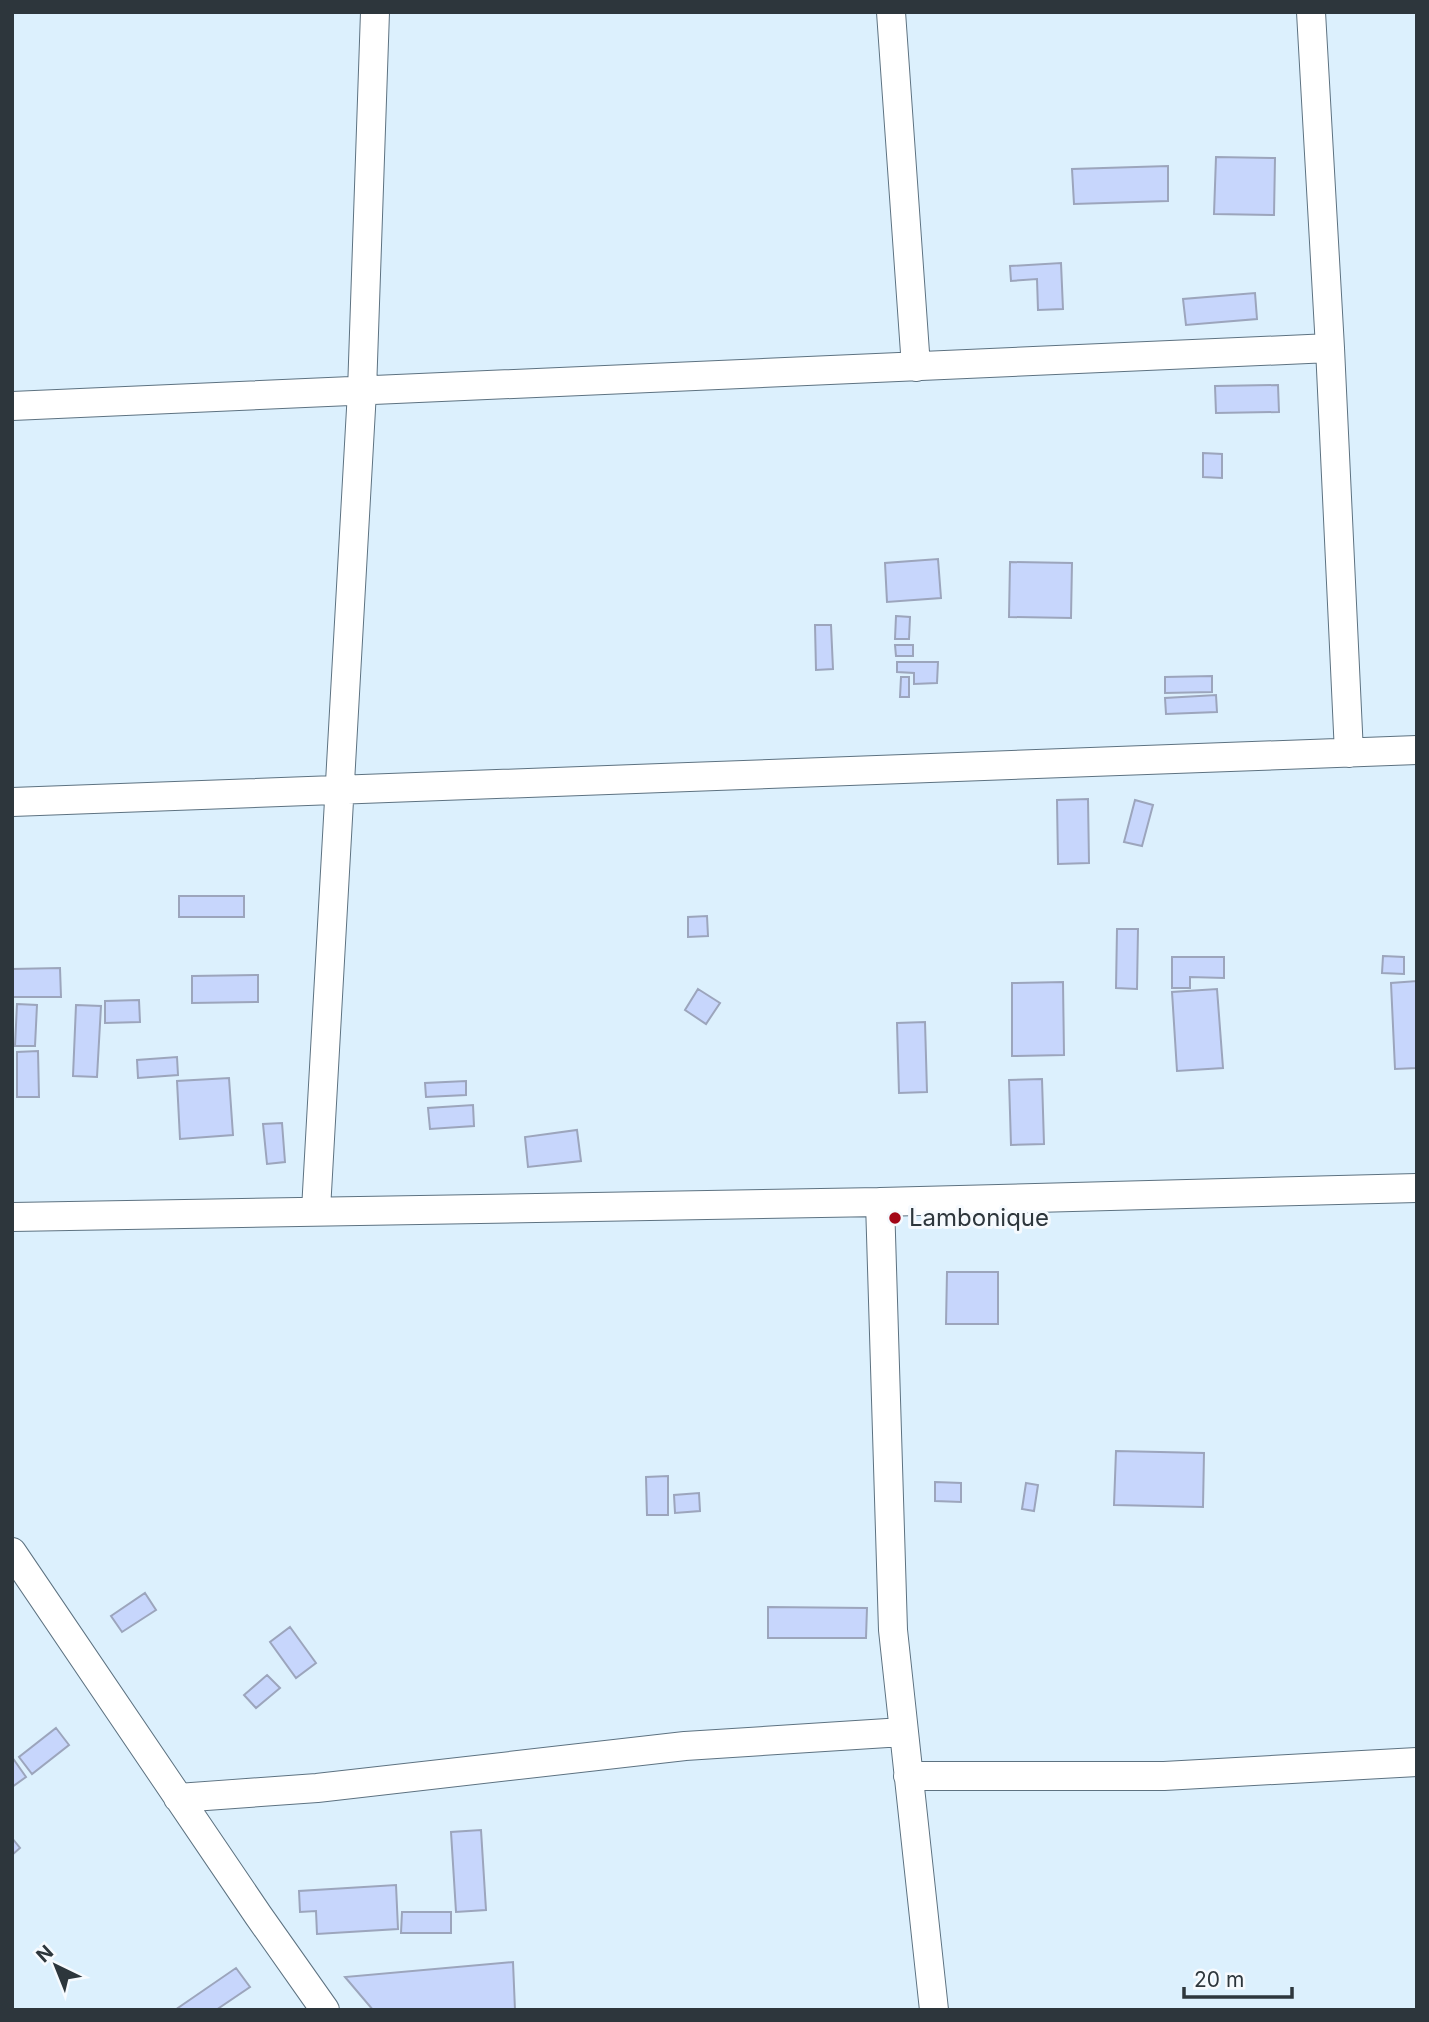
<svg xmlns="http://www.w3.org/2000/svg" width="1429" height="2022" font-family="Inter,sans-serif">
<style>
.building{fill:#c7d6fc;stroke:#9ca5bc;stroke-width:2}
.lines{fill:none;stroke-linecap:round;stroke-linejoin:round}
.minor-casing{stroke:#5d7281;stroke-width:30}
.minor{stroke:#fff;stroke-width:28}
.poi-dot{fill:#a20617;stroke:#f6fafe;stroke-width:2.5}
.labels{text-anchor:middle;stroke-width:6;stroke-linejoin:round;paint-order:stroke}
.poi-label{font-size:24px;fill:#2d363c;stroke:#f6fafe;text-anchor:start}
</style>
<rect width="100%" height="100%" fill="#dcf0fd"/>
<path class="building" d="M1216 157 1275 158 1274 215 1214 214Z
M1168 166V201L1074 204 1072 169Z
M1061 263 1063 309 1038 310 1037 279 1011 281 1010 266Z
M1255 293 1257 319 1186 325 1183 299Z
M1278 385 1279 412 1216 413 1215 386Z
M1203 453 1222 454V478L1203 477Z
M938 559 941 598 887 602 885 563Z
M1010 562 1072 563 1071 618 1009 617Z
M896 616 910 617 909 639H895Z
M815 625H831L833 669 816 670Z
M895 645H913V656H896Z
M897 662H938L937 683 914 684V673L897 672Z
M1212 676V692L1165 693V677Z
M901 677H909V697H900Z
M1216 695 1217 712 1166 714 1165 698Z
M1088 799 1089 863 1058 864 1057 800Z
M1135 800 1153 805 1142 846 1124 842Z
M179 896H244V917H179Z
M707 916 708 936 688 937V917Z
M1117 929H1138L1137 989 1116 988Z
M1383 956 1404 957V974L1382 973Z
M1172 957H1224V978L1190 977V988H1172Z
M60 968 61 997H12V969Z
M258 975V1002L192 1003V976Z
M1417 981V1068L1395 1069 1391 983Z
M1063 982 1064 1055 1012 1056V983Z
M698 989 720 1003 706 1024 685 1010Z
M1217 989 1223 1068 1177 1071 1172 992Z
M139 1000 140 1022 105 1023V1001Z
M17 1004 37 1005 35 1046H15Z
M76 1005 101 1006 97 1077 73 1076Z
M925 1022 927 1092 899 1093 897 1023Z
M38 1051 39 1097H17V1052Z
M177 1057 178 1075 138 1078 137 1060Z
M229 1078 233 1135 180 1139 177 1081Z
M1042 1079 1044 1144 1011 1145 1009 1080Z
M466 1081V1095L426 1097 425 1083Z
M473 1105 474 1126 430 1129 428 1108Z
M282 1123 285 1162 267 1164 263 1124Z
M577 1130 581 1161 528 1167 525 1137Z
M947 1272H998V1324H946Z
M1116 1451 1204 1453 1203 1507 1114 1505Z
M668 1476V1515H647L646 1477Z
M935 1482 961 1483V1502L935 1501Z
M1026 1483 1038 1485 1034 1511 1022 1509Z
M699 1493 700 1511 675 1513 674 1495Z
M145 1593 156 1610 122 1632 111 1616Z
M768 1607 867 1608 866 1638H768Z
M290 1627 316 1663 296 1678 270 1642Z
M267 1675 280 1688 256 1708 244 1695Z
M56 1728 69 1745 32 1774 19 1757Z
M12 1757 26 1777 12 1787Z
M481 1830 486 1910 456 1912 451 1832Z
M12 1838 20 1848 12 1855Z
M396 1885 398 1929 317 1934 316 1911 300 1912 299 1891Z
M402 1912H451V1933H401Z
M513 1962 515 2010H373L345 1977Z
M236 1968 250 1987 216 2010H175Z"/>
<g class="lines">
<defs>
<path id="minor" d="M891 12 916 367
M1311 12 1330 348 1349 753
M12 406 1330 348
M12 802 1417 750
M880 1202 893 1630 934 2010
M316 1210 362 391 375 12
M12 1217 880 1202 1417 1188
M12 1552 258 1915 325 2010
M908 1776H1164L1417 1762
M178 1798 317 1788 685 1746 903 1732"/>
</defs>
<use href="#minor" class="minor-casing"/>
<use href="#minor" class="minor"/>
</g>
<circle class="poi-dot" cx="895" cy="1218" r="7"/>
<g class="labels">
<g class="poi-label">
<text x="909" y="1226">Lambonique</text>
</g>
</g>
<rect width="1429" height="2022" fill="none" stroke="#2d363c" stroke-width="28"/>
<g transform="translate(56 1966) rotate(317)" stroke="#f6fafe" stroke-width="5" paint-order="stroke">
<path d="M0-5L12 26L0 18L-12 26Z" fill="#2d363c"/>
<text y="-10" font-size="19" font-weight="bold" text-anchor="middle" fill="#2d363c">N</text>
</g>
<path d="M1184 1987v10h108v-10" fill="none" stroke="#2d363c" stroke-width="3.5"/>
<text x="1194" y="1987" font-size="21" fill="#2d363c" stroke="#f6fafe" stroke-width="5" paint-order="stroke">20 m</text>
</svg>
